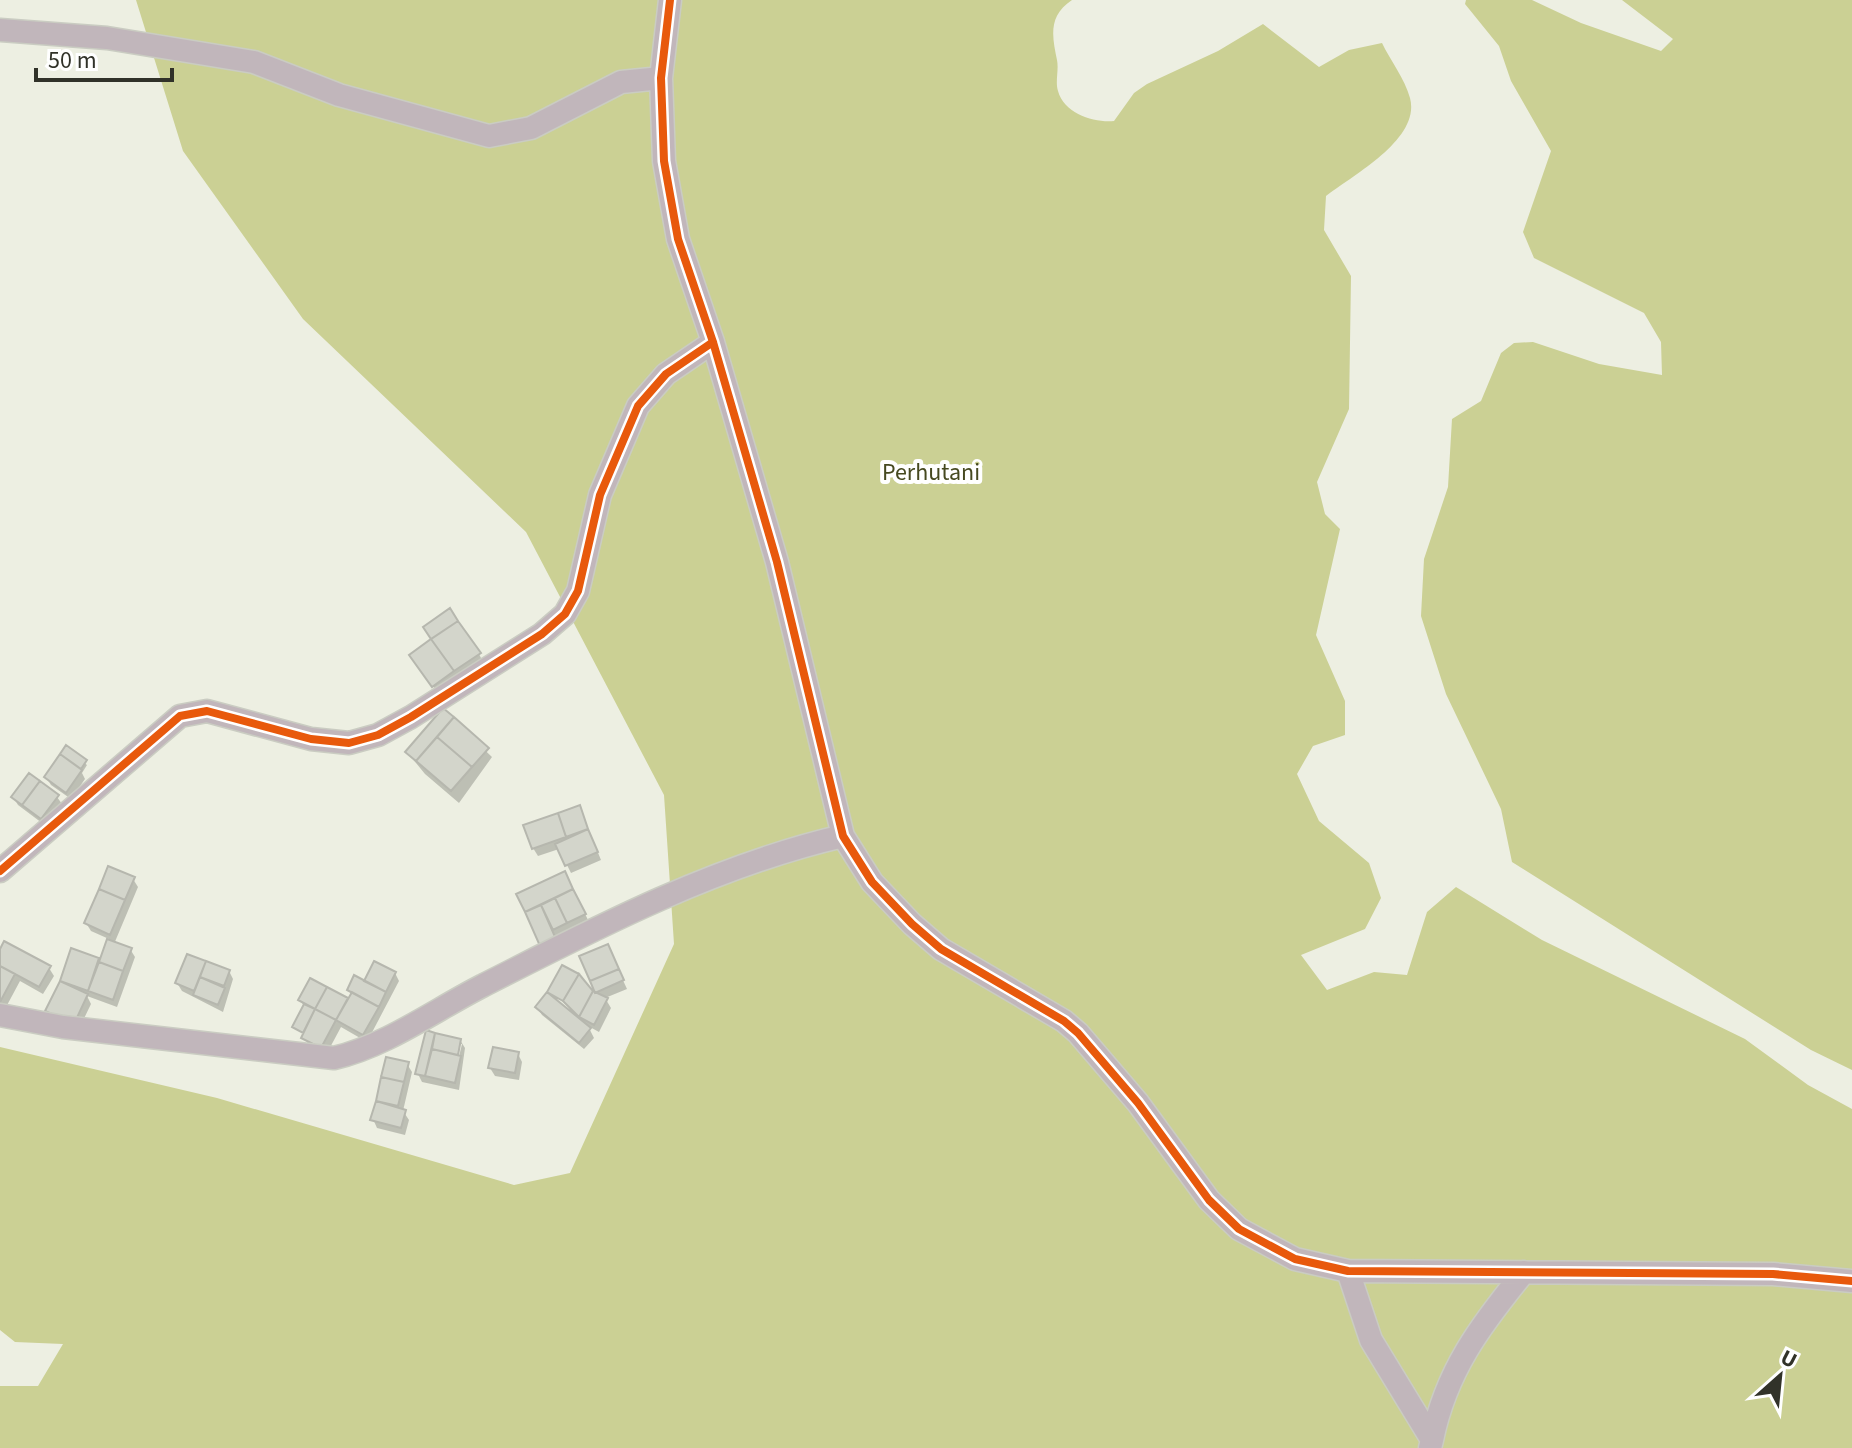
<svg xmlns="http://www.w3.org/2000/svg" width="1852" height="1448" font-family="'Source Sans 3',sans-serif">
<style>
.forest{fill:#cbd094}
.shadow{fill:#0003;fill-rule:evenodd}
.building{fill:#d3d5cb;stroke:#b6b7ae;stroke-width:2}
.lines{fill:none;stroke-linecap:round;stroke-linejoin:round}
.minor-casing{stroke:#caccc2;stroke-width:25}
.minor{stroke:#c1b6bb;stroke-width:22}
.cycleway-casing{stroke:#fff;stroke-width:13}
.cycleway{stroke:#e8590c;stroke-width:8}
.labels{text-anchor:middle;stroke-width:8;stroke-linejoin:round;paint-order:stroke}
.park-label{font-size:24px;fill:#464920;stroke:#fff}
</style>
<rect width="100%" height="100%" fill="#edefe2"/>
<path class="forest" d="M136 0H1072C1048 16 1052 36 1057 60 1059 70 1055 82 1058 91 1064 114 1095 123 1114 121L1134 93 1147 84 1218 51 1263 24 1319 67 1349 50 1382 43C1390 60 1405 79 1410 98 1421 139 1353 175 1326 196L1324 230 1351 276 1349 409 1317 482 1325 514 1340 529 1316 635 1345 701V735L1313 746 1297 774 1319 821 1369 863 1381 898 1365 929 1301 955 1327 990 1374 972 1407 975 1427 912 1456 887 1542 940 1745 1039 1808 1085 1852 1109V1448H0V1386H38L63 1344 15 1342 0 1330V1047L217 1098 514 1185 570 1173 674 944 664 795 526 532 303 319 183 151Z
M1466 0H1532L1581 23 1661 51 1673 39 1622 0H1852V1070L1811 1050 1512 862 1501 809 1446 694 1421 616 1424 559 1448 487 1452 419 1481 401 1501 353 1514 343 1533 342 1599 364 1662 375 1661 342 1644 313 1534 258 1523 232 1551 151 1511 81 1499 46 1465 4Z"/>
<path class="shadow" d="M479 654 483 662 438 693 416 663Z
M444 711 492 757 459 803 425 774 407 752Z
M66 748 87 765 82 773 85 779 71 799 51 785 46 777Z
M13 797H57L62 804 46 826 18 805Z
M583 816 601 860 571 873 559 849 538 856 533 848Z
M133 879 138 887 114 944 130 949 135 957 117 1007 87 996 91 1004 78 1031 52 1019 48 1011 72 950 101 961 109 939 91 931 86 923Z
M569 881 589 922 541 945 518 895Z
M0 953 49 968 54 976 43 994 20 981 5 1009 0 1007Z
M611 954 627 989 605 998 611 1008 599 1032 588 1026 594 1038 584 1049 542 1015 537 1007 563 967 601 1000 582 957ZM553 993 564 1000 582 1023 550 998Z
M188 956 229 971 233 979 223 1012 182 991 177 983Z
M395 973 399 981 367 1042 341 1027 326 1055 308 1046 305 1034 294 1027 304 1006 300 1000 310 981 349 1001 352 996 349 990Z
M427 1033 460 1040 465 1048 459 1090 422 1082 418 1074ZM458 1044H462L457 1065H454Z
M518 1054 522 1062 519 1080 495 1076 490 1068Z
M387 1059 407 1064 412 1072 403 1111 409 1120 405 1135 377 1128 373 1119Z"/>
<path class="building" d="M450 608 458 621 431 639 423 627Z
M458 621 481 653 454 671 431 639Z
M431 639 454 671 432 687 409 655Z
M443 708 454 717 416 761 405 752Z
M454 717 489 748 472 767 437 737Z
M437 737 472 767 451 791 416 761Z
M66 745 87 760 81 769 60 754Z
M60 754 82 770 66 793 44 777Z
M29 773 40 781 22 805 11 797Z
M40 781 59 795 41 819 22 805Z
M580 805 588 829 566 837 558 813Z
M558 813 566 837 532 849 523 825Z
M588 829 598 852 565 866 555 844Z
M108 866 135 877 125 900 99 889Z
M565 871 573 889 525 912 516 894Z
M99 889 125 900 110 935 84 923Z
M573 889 586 914 567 923 555 898Z
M555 898 567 923 553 930 541 905Z
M541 905 556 939 540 946 525 912Z
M107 939 132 948 123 971 99 962Z
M4 941 51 966 39 987 0 966V949Z
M608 944 619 969 590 981 579 956Z
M71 948 99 958 88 991 60 981Z
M187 954 206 961 194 991 175 983Z
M206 961 230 970 224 986 200 977Z
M374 961 396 972 386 992 364 981Z
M99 962 123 971 113 1000 88 991Z
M562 965 579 974 563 1001 547 992Z
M0 966 15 974 0 1002Z
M619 969 624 980 595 993 590 981Z
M579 974 593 991 579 1017 563 1001Z
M354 975 386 992 379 1007 347 990Z
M200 977 225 988 218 1005 193 995Z
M310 978 327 987 315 1009 298 1000Z
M60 981 88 994 74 1024 45 1011Z
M327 987 348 998 336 1020 315 1009Z
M593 991 608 998 594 1025 579 1017Z
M352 992 379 1007 363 1035 336 1020Z
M547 992 591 1028 579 1043 535 1007Z
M304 1004 315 1009 303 1033 292 1027Z
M315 1009 336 1020 321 1048 301 1038Z
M426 1030 435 1033 425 1076 415 1074Z
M435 1033 461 1039 458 1055 432 1049Z
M493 1047 519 1052 515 1073 488 1068Z
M432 1049 461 1056 455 1083 425 1076Z
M386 1057 409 1062 404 1082 381 1077Z
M381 1077 404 1082 398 1106 376 1101Z
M376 1101 406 1110 401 1128 370 1120Z"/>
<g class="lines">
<defs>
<path id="minor" d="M670 0 661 78 664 161 678 239 713 342 777 562 843 836 872 882 912 924 941 949 1064 1021 1078 1033 1138 1103 1209 1200 1239 1229 1295 1259 1348 1271 1773 1274 1852 1281
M0 30 107 38 254 62 339 95 489 136 531 128 621 82 661 78
M0 871 180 716 207 711 311 739 349 743 378 735 411 717 542 634 565 614 578 591 600 495 638 406 666 374 713 342
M0 1015 63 1027 334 1058C386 1046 435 1010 482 986 597 927 717 865 843 836
M1348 1271 1371 1340 1432 1440 1430 1448
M1432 1440C1446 1371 1480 1326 1524 1272"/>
</defs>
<use href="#minor" class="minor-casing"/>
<use href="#minor" class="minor"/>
<defs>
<path id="cycleway" d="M670 0 661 78 664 161 678 239 713 342 777 562 843 836 872 882 912 924 941 949 1064 1021 1078 1033 1138 1103 1209 1200 1239 1229 1295 1259 1348 1271 1773 1274 1852 1281
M0 871 180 716 207 711 311 739 349 743 378 735 411 717 542 634 565 614 578 591 600 495 638 406 666 374 713 342"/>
</defs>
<use href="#cycleway" class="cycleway-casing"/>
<use href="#cycleway" class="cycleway"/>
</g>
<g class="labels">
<g class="park-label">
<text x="931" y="480">Perhutani</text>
</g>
</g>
<g transform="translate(1780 1376) rotate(27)" stroke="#ffffff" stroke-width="6" paint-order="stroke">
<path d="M0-6L14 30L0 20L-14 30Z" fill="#313229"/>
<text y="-12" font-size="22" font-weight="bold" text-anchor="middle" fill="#313229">U</text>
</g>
<path d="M36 68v12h136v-12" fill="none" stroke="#313229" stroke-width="4"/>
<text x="48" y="68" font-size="24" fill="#313229" stroke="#ffffff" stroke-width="6" paint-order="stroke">50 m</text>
</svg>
